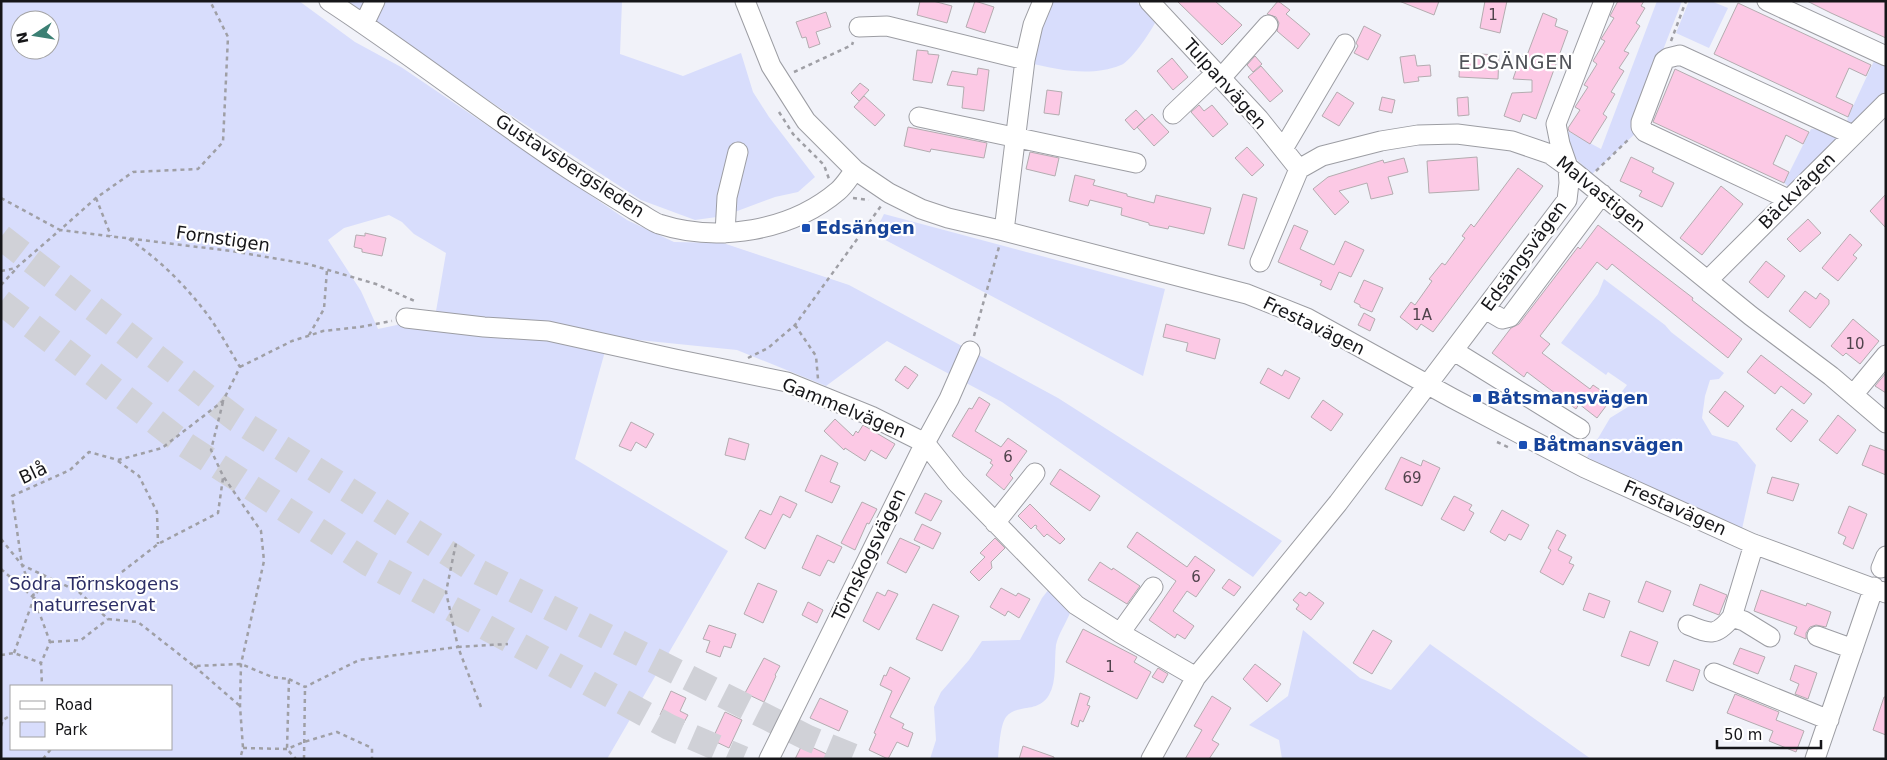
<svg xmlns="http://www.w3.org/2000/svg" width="1887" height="760" font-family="'DejaVu Sans',sans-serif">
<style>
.green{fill:#d8ddfc;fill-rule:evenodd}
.building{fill:#fcc9e5;stroke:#b4acb0}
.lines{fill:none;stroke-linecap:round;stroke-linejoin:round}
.highway-tunnel{stroke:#d0d1d7;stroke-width:26;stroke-dasharray:26 13;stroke-linecap:butt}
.minor-casing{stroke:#9c9da3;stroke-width:21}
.path{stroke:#9f9fa5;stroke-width:2.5;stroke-dasharray:4 4;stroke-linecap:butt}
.minor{stroke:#fff;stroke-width:19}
.transit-dot{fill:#1a4fb4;stroke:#fff;stroke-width:2}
.labels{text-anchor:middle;stroke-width:4.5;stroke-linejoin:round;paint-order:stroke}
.number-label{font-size:15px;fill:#50434c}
.street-label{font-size:18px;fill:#161619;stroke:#fff}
.transit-label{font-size:18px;font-weight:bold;fill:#164399;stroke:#fff;text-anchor:start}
.park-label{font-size:18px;fill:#2c2e66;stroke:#fff}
.neighbourhood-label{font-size:19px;letter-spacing:1px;fill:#515359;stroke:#fff}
</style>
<rect width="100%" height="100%" fill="#f1f2f9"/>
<path class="green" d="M1 1H299L355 42 401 67 627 220 674 242 723 243 849 285 1058 398 1282 541 1253 577 1002 402 887 341 826 386 737 350 609 337 575 459 728 551 607 759H1ZM20 20H50V50H20ZM389 215 402 222 414 234 446 253 435 317 378 329 361 291 328 240 344 228ZM11 686H171V749H11Z
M342 1H622L620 54 683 76 741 53 753 92 769 117 815 177 798 192 775 197 724 216 695 220 641 200 497 106Z
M1048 1H1136L1155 23C1150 33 1130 62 1121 65 1091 77 1059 70 1029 63Z
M1657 1H1682L1639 112 1638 131 1592 174 1570 153 1562 128 1601 149Z
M1689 1H1711L1728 8 1709 48 1676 33Z
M1874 61 1886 63V91L1854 124 1849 125 1847 122 1848 117Z
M1811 129 1827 130 1839 138 1790 188 1784 183Z
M884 214 1165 289 1143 376 874 234Z
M1604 279 1665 325 1671 332 1724 373 1719 379 1710 380 1705 396 1702 418 1712 435 1737 442 1756 465 1742 529 1644 489 1587 457 1610 418 1636 402 1620 394 1627 385 1608 372 1606 375 1561 343 1598 294Z
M1049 589 1061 600 1070 613C1066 623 1058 635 1056 645 1054 661 1057 681 1049 695 1038 714 1017 703 1006 717 1000 725 999 749 998 759H930L936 740 934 707 941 692 969 660 982 641 1020 640 1042 598Z
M1303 630 1360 678 1391 690 1430 644 1591 759H1282L1279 740 1249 725 1288 696Z"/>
<path class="building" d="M920 1H933L952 6 947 23 917 15Z
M975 1 994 7 985 33 966 27Z
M1177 1H1215L1242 25 1222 45Z
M1278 1 1290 10 1286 14 1310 34 1298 49 1277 31 1279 23 1276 17 1267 14Z
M1399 1H1439L1434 15Z
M1485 1H1507L1500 33 1480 28Z
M1618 1H1644L1641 6 1645 8 1636 23 1640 26 1624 51 1629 53 1619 68 1624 71 1611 92 1615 94 1603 114 1607 117 1590 144 1569 131 1568 128 1580 110 1575 107 1588 87 1584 85 1597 64 1593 61 1605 41 1601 39 1614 18 1610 16Z
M1807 1H1886V38L1831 13Z
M1738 3 1871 65 1866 76 1849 68 1836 97 1853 105 1848 117 1714 54Z
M826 12 831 27 816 32 820 44 809 48 806 37 802 38 796 22Z
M1543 13 1557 19 1555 26 1568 31 1536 119 1523 114 1520 122 1504 116 1512 93 1532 92V80L1513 79 1521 56 1526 58Z
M1364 26 1381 35 1368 60 1354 53 1358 46 1356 43Z
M917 50 928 51V54L939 55 932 83 913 80Z
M1460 53 1499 55 1498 79 1459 77Z
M1415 55 1417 66 1430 65 1431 76 1418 77 1419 81 1404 83 1400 57Z
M1255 56 1262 64 1253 72 1247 65Z
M1172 58 1188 77 1173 90 1157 71Z
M1261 66 1283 91 1270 102 1248 77Z
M978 68 989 70 984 111 962 108 964 87 947 85 952 71 977 75Z
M1675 69 1809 132 1803 144 1786 135 1773 164 1789 172 1784 183 1653 122Z
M860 83 869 90 859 101 851 93Z
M1047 90 1062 92 1059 115 1044 113Z
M1337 92 1354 103 1339 126 1322 116Z
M864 96 885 115 875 126 854 107Z
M1382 97 1395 100 1392 113 1379 110Z
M1468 97 1469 115 1458 116 1457 98Z
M1199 105 1204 111 1212 105 1228 124 1213 137 1191 112Z
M1136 110 1145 120 1134 130 1125 120Z
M1152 114 1169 132 1154 146 1137 127Z
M908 127 987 143 984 158 931 149 930 152 904 146Z
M1247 147 1264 165 1252 176 1235 158Z
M1030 152 1059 158 1055 176 1026 169Z
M1477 157 1479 190 1429 193 1427 161Z
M1631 157 1654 168 1652 172 1674 183 1662 207 1639 196 1642 191 1620 181Z
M1404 158 1408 172 1388 177 1393 194 1371 199 1367 183 1339 191 1349 202 1335 215 1313 189 1328 177 1383 160 1384 163Z
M1518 168 1543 186 1433 332 1421 324 1417 330 1400 317 1411 302 1415 305 1432 281 1429 279 1442 263 1445 265 1465 238 1462 236 1471 224 1474 227Z
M1075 175 1095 180 1093 185 1127 194V196L1154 203 1156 195 1211 208 1204 234 1169 226 1168 229 1149 225V223L1121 215 1122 208 1090 200 1088 206 1069 201Z
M1721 186 1743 204 1702 255 1680 238Z
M1243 194 1257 198 1244 249 1228 245Z
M1886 194V228L1870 211Z
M1808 219 1821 233 1800 252 1787 239Z
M1294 225 1308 231 1300 249 1334 265 1345 241 1364 250 1351 277 1339 272 1331 290 1320 285 1322 281 1278 262Z
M1598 225 1693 298 1692 300 1742 339 1728 358 1612 264 1607 270 1597 262 1540 336 1550 344 1542 353 1590 389 1593 385 1612 398 1597 418 1579 404 1576 409 1527 372 1524 377 1492 353 1511 328 1519 324 1578 247 1580 249Z
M365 233 386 238 382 256 362 252V249L354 247 356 235 365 236Z
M1850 234 1862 245 1853 255 1857 258 1838 281 1822 268Z
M1766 261 1785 276 1768 298 1749 282Z
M1364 280 1383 288 1372 312 1360 307V305L1354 302Z
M1805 291 1816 299 1820 293 1829 300V304L1810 328 1789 311Z
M1364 313 1375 319 1370 331 1358 325Z
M1853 319 1879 341 1860 364 1846 353 1843 356 1831 346Z
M1166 324 1220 339 1215 359 1186 351 1188 343 1163 337Z
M1761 355 1812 394 1804 404 1781 386 1775 394 1747 372Z
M905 366 918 375 908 389 895 380Z
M1268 368 1282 376 1285 370 1300 378 1289 399 1260 383Z
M1886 373V393L1875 386Z
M1725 391 1744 406 1728 427 1709 412Z
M979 397 990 404 975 431 1001 447 1008 438 1027 451 1010 475 1013 478 1004 490 986 475 993 465 990 463 992 460 952 436 969 408 972 409Z
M1323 400 1343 414 1331 431 1311 417Z
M1792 409 1808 421 1791 442 1776 429Z
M1838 415 1856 430 1837 454 1819 440Z
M835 419 853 436 856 431 858 433 863 425 895 444 886 459 871 450 865 461 845 448 844 450 824 431Z
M631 422 654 434 646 448 636 442 631 451 619 446Z
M729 438 749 444 745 460 725 455Z
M1870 445 1886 451V475L1862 465Z
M821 455 838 463 830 482 840 486 832 503 805 491Z
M1401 457 1421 466 1423 460 1440 468 1422 506 1385 489Z
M1060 469 1100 496 1090 511 1050 484Z
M1772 477 1799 484 1793 501 1767 493Z
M925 493 942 501 931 521 915 513Z
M780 496 797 504 790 518 783 514 765 549 745 538 760 510 771 515Z
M1454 496 1472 505 1469 510 1474 513 1464 531 1441 519Z
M862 502 877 509 869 524 867 523 855 550 841 543Z
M1030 504 1065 539 1060 544 1047 534 1044 537 1036 528 1037 526 1035 525 1031 529 1018 516Z
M1849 506 1867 514 1853 549 1843 544 1846 537 1838 533Z
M1502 510 1529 525 1521 540 1509 534 1505 541 1490 532Z
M922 524 941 533 933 549 914 540Z
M1557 530 1566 535 1558 550 1572 557 1569 563 1574 565 1563 585 1540 572 1551 550 1548 548Z
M1137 532 1187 567 1195 556 1215 570 1196 597 1187 591 1173 611 1194 626 1185 639 1177 634 1175 638 1149 620 1176 581 1127 547Z
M817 535 842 547 834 563 828 560 820 576 802 568Z
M900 538 920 547 906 573 887 563Z
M995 538 1005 548 991 562 992 568 979 581 970 572 985 557 980 553Z
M1100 562 1112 570 1113 568 1140 586 1127 604 1088 580Z
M1229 579 1241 587 1234 596 1222 588Z
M1646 581 1671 591 1663 612 1638 602Z
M758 583 777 591 763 623 744 614Z
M1700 584 1727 595 1719 615 1693 605Z
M1001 588 1016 596 1018 593 1030 599 1019 618 1008 611 1005 616 990 607Z
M888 590 898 594 879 630 863 621 877 592 885 596Z
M1761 590 1806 606 1807 603 1831 612 1826 627 1816 625 1810 627 1806 633V639L1794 634 1797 627 1754 611Z
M1300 592 1306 596 1309 592 1324 603 1311 620 1296 609 1299 605 1293 600Z
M1589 593 1610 601 1604 618 1583 610Z
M808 602 823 610 817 623 802 615Z
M933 604 959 616 942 651 916 639Z
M709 625 736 634 731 648 724 646 720 657 706 652 710 641 703 639Z
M1083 629 1137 657 1134 662 1151 672 1137 699 1066 662Z
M1373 630 1392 641 1372 674 1353 663Z
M1630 631 1658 642 1649 666 1621 656Z
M1740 648 1765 657 1758 674 1733 664Z
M764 658 780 666 775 675 776 676 764 702 745 693Z
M1674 660 1700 670 1693 691 1666 681Z
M1255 664 1281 684 1267 702 1243 679Z
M1795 665 1817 673 1808 699 1795 694 1799 684 1790 680Z
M890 667 910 678 890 717 904 724 902 728 913 733 908 747 897 742 888 759 869 750 876 734 874 733 892 691 880 685 884 675 886 676Z
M1158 668 1168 674 1163 683 1152 677Z
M671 691 686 698 680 711 688 715 682 726 660 715Z
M1080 693 1090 697 1087 705 1090 706 1083 722 1080 720 1078 727 1071 724Z
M1735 694 1779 712 1776 720 1804 731 1796 752 1769 741 1773 731 1727 713Z
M1212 696 1231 708 1212 740 1219 744 1209 759H1185L1202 730 1194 726Z
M1884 697H1886V735L1873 730Z
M820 698 848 711 839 731 810 718Z
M725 712 742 720 729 748 712 740Z
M803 743 837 759H795Z
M1023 746 1054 757V759H1019Z"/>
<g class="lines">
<path class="highway-tunnel" d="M1 237 236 419 473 569 808 738 859 759
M1 302 184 444 368 563 669 727 743 759"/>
<defs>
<path id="minor" d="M329 1C413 56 491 118 575 173 595 186 615 198 636 211 644 215 651 221 659 224 718 243 791 231 838 191 845 185 850 176 855 170
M745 1 771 66 806 121 855 170 889 193 921 209 948 218 1004 231 1247 294 1307 318 1452 398 1585 468 1751 543 1886 593
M1149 1 1259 119 1299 169
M1767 1 1886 56
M364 24 375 1
M859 27 887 26 1025 60
M1221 78 1268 25
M1173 114 1216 73
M919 117 1136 163
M1283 149 1345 44
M1788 199 1645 132 1641 127V122L1664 61 1668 58 1680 55 1853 135
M1004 231 1025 60 1033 25 1043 1
M725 233 727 197 738 152
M1260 262 1299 169 1322 156 1381 141 1418 135 1457 134 1512 141 1550 154 1568 167 1751 316 1831 376 1886 423
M1708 280 1886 103
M1485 309 1502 319 1510 317 1602 194
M406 318 484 327 548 331 675 359 787 382 871 416 925 443 956 482 1076 605 1120 633 1196 677
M1454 351 1580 429
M1853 395 1886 355
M995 523 1035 473
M1754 544 1732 617 1744 621 1770 637
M1881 568 1886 556
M1688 625C1710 634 1716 637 1732 617
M1120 633 1153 587
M1817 636 1853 649
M1714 673 1829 720
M769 759 925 443 949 399 970 351
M1151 759 1196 677 1338 503 1567 200 1569 183 1568 167 1560 144 1556 124 1604 1
M1815 759 1874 587"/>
</defs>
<use href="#minor" class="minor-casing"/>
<path class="path" d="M1671 41 1686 1
M794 72 852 45 853 42
M779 112 793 134 824 165 829 179
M1596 171 1630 138
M1 198 60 230 96 198 133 172 198 169 223 142 228 37 210 1
M96 198 111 236
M853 198 869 200
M129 239C159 259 185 285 207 314 219 330 229 349 240 367L223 401 162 448 118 460 89 452 70 470 12 496 22 565 79 592 108 619 138 622 194 666 241 664 272 677 289 679 287 749 296 759
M1 271 16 268 60 230 231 251 308 264 376 284 417 302
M1 285 15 270
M795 325 816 356 818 379
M309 335 324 309 327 270
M974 336 999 247
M748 358 768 348 795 325 881 206
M240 367 292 341 308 336 323 331 360 327 392 321
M223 402 211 450 223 476 261 531 264 561 241 664 240 706 243 748 240 759
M1497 442 1510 448
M118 461 139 476 157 512 158 544
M1 539 22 565 34 596
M1 569 34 598 50 642 41 663 42 686
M79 592 109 582 158 544 218 513 223 478
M50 642 81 640 108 619
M14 653 34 598 45 576
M1 655 14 653 41 663
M194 666 240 706
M289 679 305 687 359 660 458 647 446 592 456 543
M481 707 458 647 508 644
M1 726 3 720 11 715
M243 748 287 749 304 742 337 732 372 748V759
M43 759 51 749
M304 759 305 688"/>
<use href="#minor" class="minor"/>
</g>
<g class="transit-dot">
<rect x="801" y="223" width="10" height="10" rx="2.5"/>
<rect x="1472" y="393" width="10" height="10" rx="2.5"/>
<rect x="1518" y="440" width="10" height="10" rx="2.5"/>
</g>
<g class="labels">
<g class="number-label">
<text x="1493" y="20">1</text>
<text x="1422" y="320">1A</text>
<text x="1855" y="349">10</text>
<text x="1008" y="462">6</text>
<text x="1412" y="483">69</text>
<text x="1196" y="582">6</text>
<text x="1110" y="672">1</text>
</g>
<g class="street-label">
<text transform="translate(1225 84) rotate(48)" y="6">Tulpanvägen</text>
<text transform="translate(570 166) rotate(33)" y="6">Gustavsbergsleden</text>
<text transform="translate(1797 191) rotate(-45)" y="6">Bäckvägen</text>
<text transform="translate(1601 194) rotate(39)" y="6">Malvastigen</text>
<text transform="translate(223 239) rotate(8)" y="6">Fornstigen</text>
<text transform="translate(1524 256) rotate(-54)" y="6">Edsängsvägen</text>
<text transform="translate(1314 326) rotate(26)" y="6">Frestavägen</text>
<text transform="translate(844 408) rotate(22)" y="6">Gammelvägen</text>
<text transform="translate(33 473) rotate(-25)" y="6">Blå</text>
<text transform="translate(1675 508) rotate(24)" y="6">Frestavägen</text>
<text transform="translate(869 555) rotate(-64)" y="6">Törnskogsvägen</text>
</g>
<g class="transit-label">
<text x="816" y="234">Edsängen</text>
<text x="1487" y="404">Båtsmansvägen</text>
<text x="1533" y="451">Båtmansvägen</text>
</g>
<g class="park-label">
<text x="94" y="590">Södra Törnskogens<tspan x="94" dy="21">naturreservat</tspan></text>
</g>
<g class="neighbourhood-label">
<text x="1516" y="69">EDSÄNGEN</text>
</g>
</g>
<rect width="1887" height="760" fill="none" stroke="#161619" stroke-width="5"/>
<rect x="10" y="685" width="162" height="65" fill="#ffffff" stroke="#a2a2a3"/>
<rect x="20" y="701" width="25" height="8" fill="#ffffff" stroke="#a2a2a3"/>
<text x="55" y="710" font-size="15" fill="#161619">Road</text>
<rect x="20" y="722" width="25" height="15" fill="#d8ddfc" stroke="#a2a2a3"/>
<text x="55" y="735" font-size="15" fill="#161619">Park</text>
<g transform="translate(35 35) rotate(258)"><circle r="24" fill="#ffffff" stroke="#a2a2a3"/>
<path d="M0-4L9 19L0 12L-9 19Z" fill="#3c8074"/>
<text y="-8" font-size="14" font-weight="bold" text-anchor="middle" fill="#161619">N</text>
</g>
<path d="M1717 740v8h104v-8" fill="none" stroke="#161619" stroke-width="2.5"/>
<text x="1724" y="740" font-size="15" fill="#161619" stroke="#ffffff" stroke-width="4" paint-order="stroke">50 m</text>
</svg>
